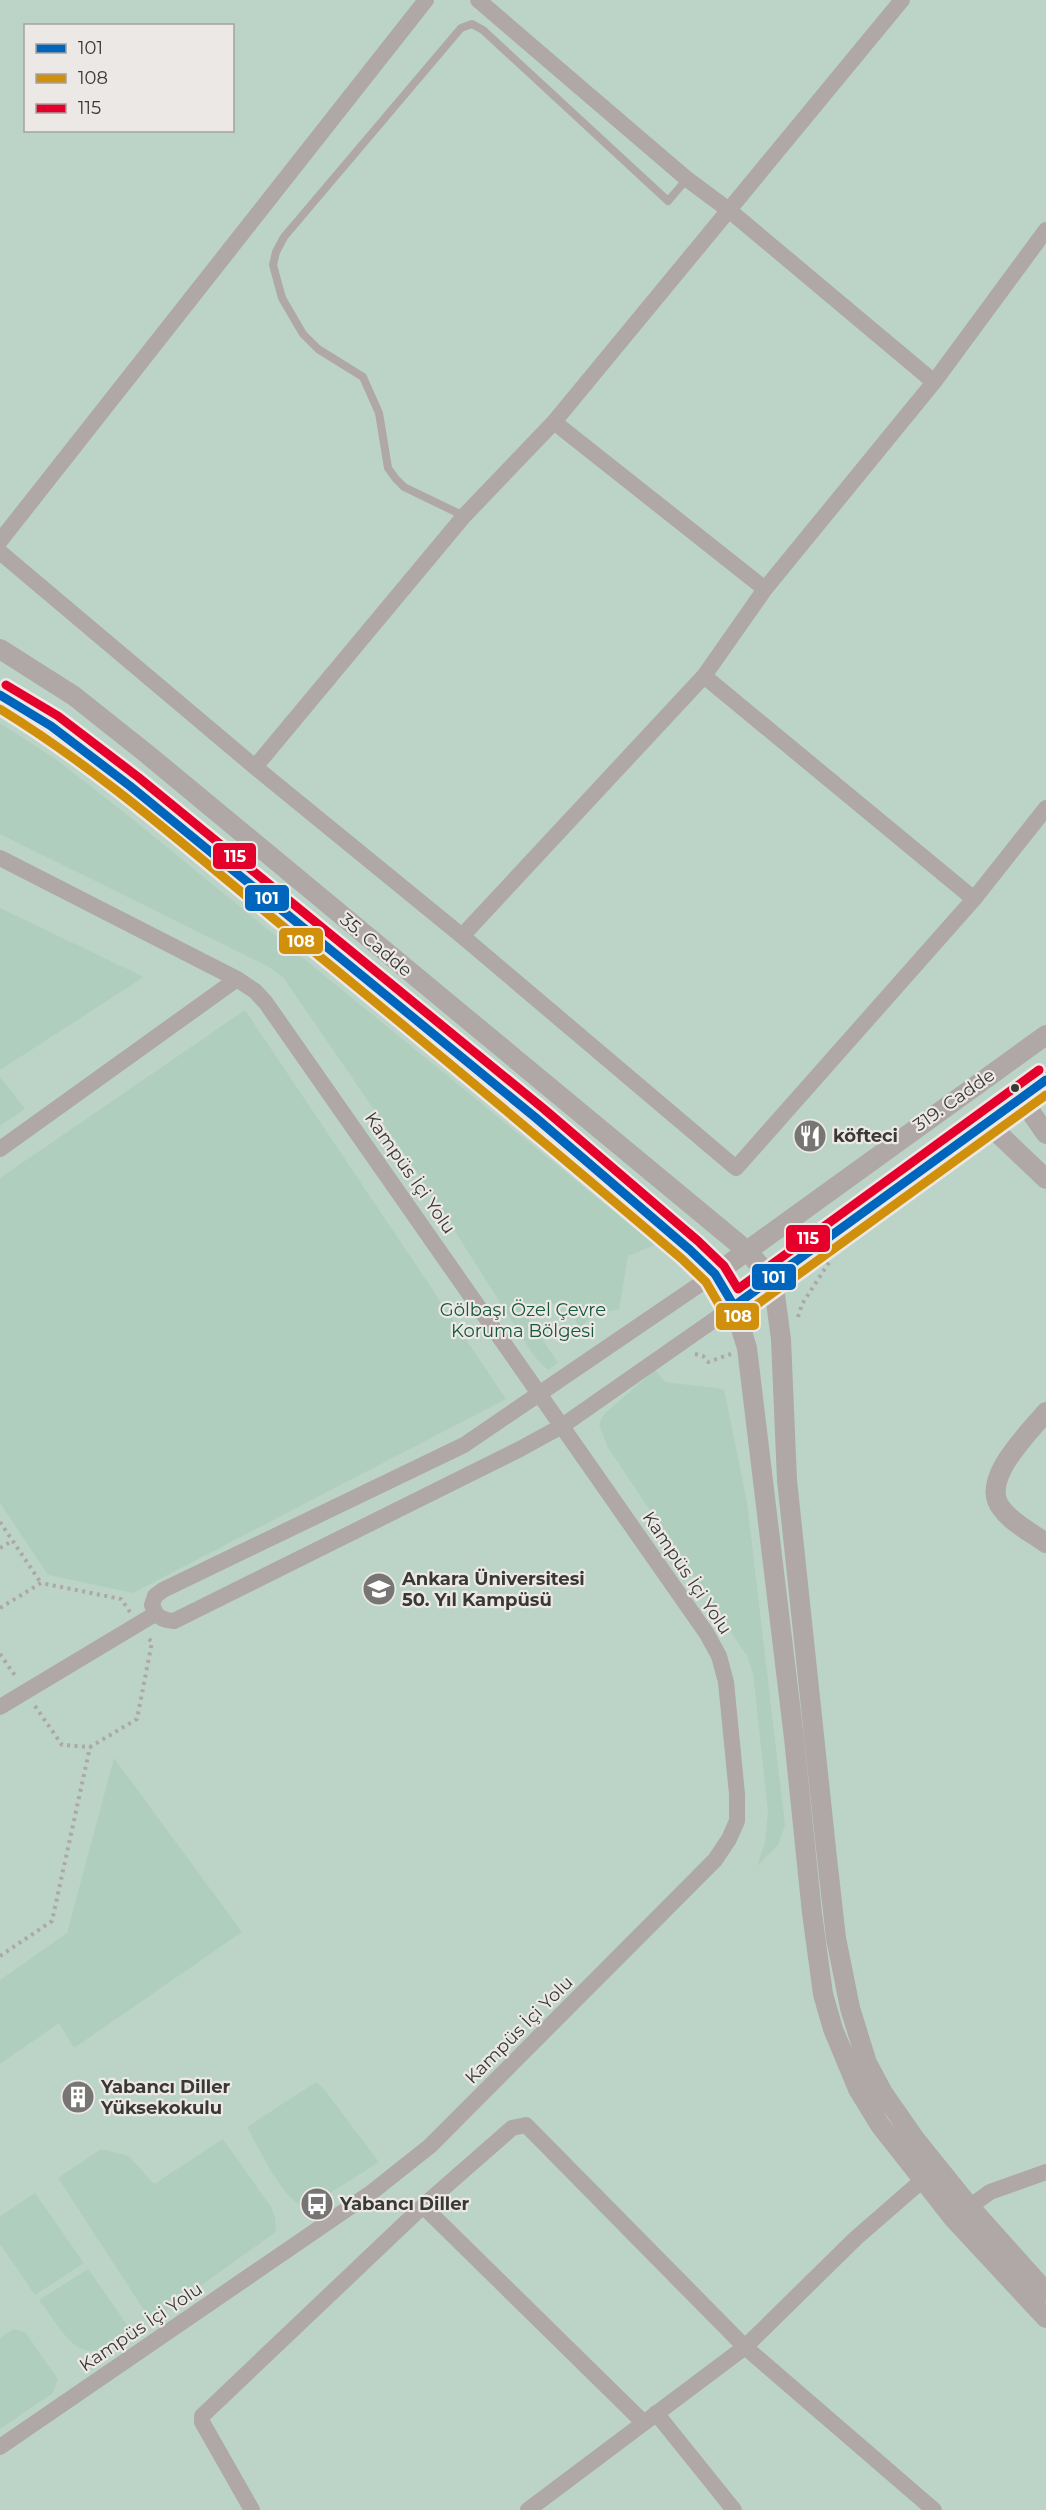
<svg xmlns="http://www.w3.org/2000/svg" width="1046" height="2510" font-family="Montserrat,sans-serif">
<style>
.green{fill:#bcd4c7;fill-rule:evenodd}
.forest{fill:#b0cebe}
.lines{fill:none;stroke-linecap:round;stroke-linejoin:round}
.path{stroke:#ada8a6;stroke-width:4;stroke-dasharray:3 4.5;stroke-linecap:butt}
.service{stroke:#afa8a6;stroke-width:8}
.minor{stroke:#afa8a6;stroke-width:16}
.tertiary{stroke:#afa8a6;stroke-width:20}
.bus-1-casing{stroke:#ece8e6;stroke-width:14}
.bus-2-casing{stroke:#ece8e6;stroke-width:14}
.bus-3-casing{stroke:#ece8e6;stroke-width:14}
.bus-1{stroke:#0065bd;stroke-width:9}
.bus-2{stroke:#d1900b;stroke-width:9}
.bus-3{stroke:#e4002b;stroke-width:9}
.bus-dot{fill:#393837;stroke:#ece8e6;stroke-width:2}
.labels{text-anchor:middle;stroke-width:4.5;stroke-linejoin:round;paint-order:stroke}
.street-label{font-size:18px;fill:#393837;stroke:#ece8e6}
.poi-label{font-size:18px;font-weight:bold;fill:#393837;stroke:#ece8e6;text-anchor:start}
.park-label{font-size:18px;fill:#14583e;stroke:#ece8e6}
.line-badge{stroke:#ece8e6;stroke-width:2}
.badge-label{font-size:16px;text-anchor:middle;font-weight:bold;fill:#fff}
</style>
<rect width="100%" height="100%" fill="#ebe9e7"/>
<path class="green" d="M0 0H1046V2510H0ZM26 26H232V130H26Z"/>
<path class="forest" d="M0 723 57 760 135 821 655 1245 628 1256 619 1310C602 1311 591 1315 580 1328L562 1299 529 1319 558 1363 548 1370 534 1356 423 1181 283 977 269 967 0 834Z
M0 908 144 977 0 1070Z
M245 1010 506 1399 133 1593 48 1575 0 1503V1178Z
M0 1077 25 1109 0 1126Z
M655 1370 665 1382 724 1389 747 1502 785 1825 778 1845 757 1866 765 1842 768 1813 753 1673 747 1656 607 1446 599 1424 604 1414Z
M114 1758 242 1932 74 2048 59 2023 0 2064V1980L67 1933Z
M316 2082 324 2089 379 2162 308 2207C286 2208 258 2146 247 2127Z
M223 2139 271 2207 275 2218 276 2232 151 2321 58 2178 101 2149 129 2156 154 2184Z
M35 2193 84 2263 35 2295 0 2244V2216Z
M88 2269 133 2333C78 2370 72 2344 39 2300Z
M13 2329 25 2332 58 2379 53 2393 0 2429V2338Z"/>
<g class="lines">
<path class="path" d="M798 1317 802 1304 830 1261
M695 1354 703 1356 708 1362 731 1354
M0 1522 41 1583
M0 1548 12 1541
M0 1608 41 1583 121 1599 130 1612
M0 1654 16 1677
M35 1706 62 1745 90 1747 137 1719 152 1642 148 1638
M0 1956 52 1921 90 1747"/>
<path class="service" d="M464 516 404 487 396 479 388 468 379 413 363 377 318 349 303 334 282 298 273 265 276 252 284 237 461 28 472 24 483 30 668 201 687 179"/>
<path class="minor" d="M478 0 687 179 730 211 934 382
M554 422 765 589
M0 541 426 0
M0 552 255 767 462 936 736 1168 974 899 1046 808
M704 676 974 899
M255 767 464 516 554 422 902 0
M0 858 237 979 255 991 266 1003 707 1634 719 1656 726 1682 737 1794V1821L729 1839 715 1860 430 2146 372 2192 0 2447
M462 936 704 676 765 589 934 382 1046 230
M0 1149 237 979
M715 1274 464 1445 163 1590 155 1596 152 1605C156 1617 162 1620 174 1621L520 1449 562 1426 734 1306
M0 1707 155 1614
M423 2206 643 2422
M961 2213 990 2192 1046 2172
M656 2413 734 2510
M252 2510 202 2422V2416L423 2206 512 2128 526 2125 745 2347 934 2510
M528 2510 745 2347 856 2238 933 2171"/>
<path class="tertiary" d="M0 649 74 696 147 754 746 1250 773 1280 781 1339 787 1480 826 1849 836 1938 850 2008 867 2063 883 2093 915 2139 969 2206 1046 2292
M0 695C125 772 234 871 347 964 470 1064 601 1164 715 1274L734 1306 747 1348 794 1738 812 1913 823 1994 833 2029 858 2089 880 2125 954 2219 1046 2318
M1021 1098 1046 1134
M986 1122 1046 1179
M715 1274 1046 1035
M734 1306 1046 1080
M1046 1412C1028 1434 978 1481 1002 1509 1012 1523 1032 1533 1046 1543"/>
<defs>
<path id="bus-1" d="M0 695 51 726 130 786 536 1118 690 1250 715 1274 734 1306 1046 1080"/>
<path id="bus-2" d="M0 709C98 769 185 846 274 919 411 1031 547 1144 682 1259L706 1282 724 1313 730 1317 741 1316 1046 1095"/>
<path id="bus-3" d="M6 685 58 716 138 777 544 1109 698 1241 724 1266 738 1289 1039 1070"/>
</defs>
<use href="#bus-1" class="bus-1-casing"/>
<use href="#bus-2" class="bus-2-casing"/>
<use href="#bus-3" class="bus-3-casing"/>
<use href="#bus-1" class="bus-1"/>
<use href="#bus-2" class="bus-2"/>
<use href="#bus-3" class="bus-3"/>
</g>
<defs>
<symbol id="restaurant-disc" viewBox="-11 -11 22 22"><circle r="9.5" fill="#777675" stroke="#ece8e6"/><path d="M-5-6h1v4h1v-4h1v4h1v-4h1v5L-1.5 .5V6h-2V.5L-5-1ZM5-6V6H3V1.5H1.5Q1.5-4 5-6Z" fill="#fff"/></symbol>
<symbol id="university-disc" viewBox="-11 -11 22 22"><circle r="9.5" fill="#777675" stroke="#ece8e6"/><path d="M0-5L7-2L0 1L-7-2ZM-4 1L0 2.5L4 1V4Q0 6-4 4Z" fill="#fff"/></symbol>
<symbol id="building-disc" viewBox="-11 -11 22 22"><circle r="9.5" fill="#777675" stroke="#ece8e6"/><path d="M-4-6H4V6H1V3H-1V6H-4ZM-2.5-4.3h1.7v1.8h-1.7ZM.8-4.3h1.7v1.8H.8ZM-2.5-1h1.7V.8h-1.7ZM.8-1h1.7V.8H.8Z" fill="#fff"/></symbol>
<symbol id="bus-disc" viewBox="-11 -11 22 22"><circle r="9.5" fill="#777675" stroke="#ece8e6"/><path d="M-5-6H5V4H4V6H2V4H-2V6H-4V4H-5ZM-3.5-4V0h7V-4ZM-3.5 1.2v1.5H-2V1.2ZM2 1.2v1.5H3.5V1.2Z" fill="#fff"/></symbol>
</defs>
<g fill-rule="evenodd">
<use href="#restaurant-disc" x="791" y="1117" width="38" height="38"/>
<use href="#university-disc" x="360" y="1570" width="38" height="38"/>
<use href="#building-disc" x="59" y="2078" width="38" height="38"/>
<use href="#bus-disc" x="298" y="2185" width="38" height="38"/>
</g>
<circle class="bus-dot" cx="1015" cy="1088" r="5"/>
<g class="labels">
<g class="street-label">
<text transform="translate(376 945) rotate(40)" y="6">35. Cadde</text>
<text transform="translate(954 1100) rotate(-35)" y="6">319. Cadde</text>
<text transform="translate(410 1173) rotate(55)" y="6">Kampüs İçi Yolu</text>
<text transform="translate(687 1573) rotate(56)" y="6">Kampüs İçi Yolu</text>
<text transform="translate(519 2030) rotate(-45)" y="6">Kampüs İçi Yolu</text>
<text transform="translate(141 2327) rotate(-34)" y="6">Kampüs İçi Yolu</text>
</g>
<g class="poi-label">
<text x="833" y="1142">köfteci</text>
<text x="402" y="1585">Ankara Üniversitesi<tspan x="402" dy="21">50. Yıl Kampüsü</tspan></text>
<text x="101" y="2093">Yabancı Diller<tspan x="101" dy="21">Yüksekokulu</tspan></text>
<text x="340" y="2210">Yabancı Diller</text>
</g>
<g class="park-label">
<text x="523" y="1316">Gölbaşı Özel Çevre<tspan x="523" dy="21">Koruma Bölgesi</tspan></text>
</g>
</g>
<g class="line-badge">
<rect x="212" y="842" width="45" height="28" rx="6" fill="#e4002b"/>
<rect x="244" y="884" width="46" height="28" rx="6" fill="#0065bd"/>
<rect x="278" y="927" width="46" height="28" rx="6" fill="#d1900b"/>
<rect x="785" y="1224" width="46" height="29" rx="6" fill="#e4002b"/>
<rect x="751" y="1263" width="46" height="28" rx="6" fill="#0065bd"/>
<rect x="715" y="1302" width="45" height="29" rx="6" fill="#d1900b"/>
</g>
<g class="badge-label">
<text x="235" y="862">115</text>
<text x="267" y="904">101</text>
<text x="301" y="947">108</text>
<text x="808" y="1244">115</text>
<text x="774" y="1283">101</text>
<text x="738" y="1322">108</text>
</g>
<rect x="24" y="24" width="210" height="108" fill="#ece8e6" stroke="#a4a2a0" stroke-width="1.5"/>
<rect x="36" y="44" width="30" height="9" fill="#0065bd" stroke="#a4a2a0" stroke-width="1.5"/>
<text x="78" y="54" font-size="18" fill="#393837">101</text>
<rect x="36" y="74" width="30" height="9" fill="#d1900b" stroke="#a4a2a0" stroke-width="1.5"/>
<text x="78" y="84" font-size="18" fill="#393837">108</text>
<rect x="36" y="104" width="30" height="9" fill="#e4002b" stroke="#a4a2a0" stroke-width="1.5"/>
<text x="78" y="114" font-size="18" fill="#393837">115</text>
</svg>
